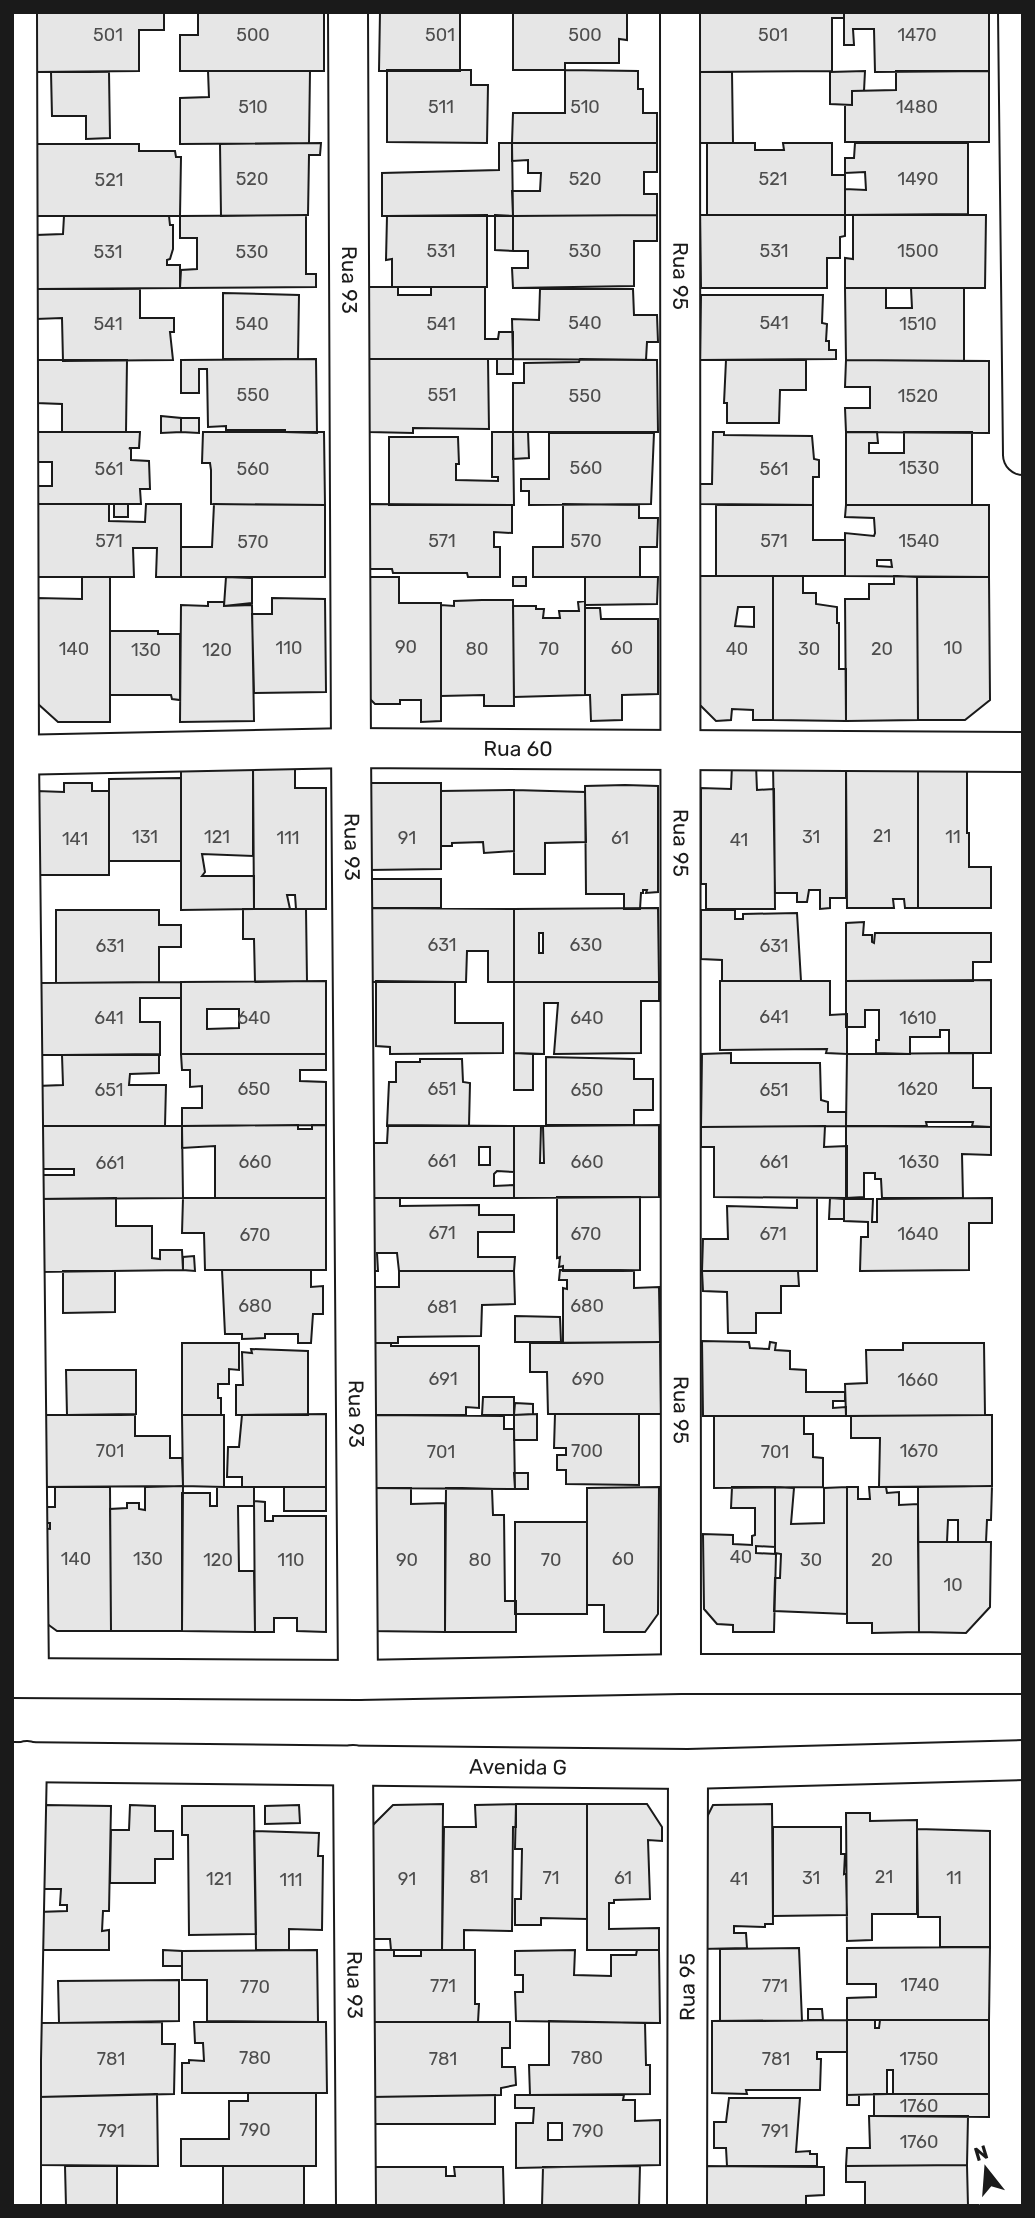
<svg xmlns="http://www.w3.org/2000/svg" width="1035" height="2218" font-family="Rubik,sans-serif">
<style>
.building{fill:#e6e6e6;stroke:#1a1a1a;stroke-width:2;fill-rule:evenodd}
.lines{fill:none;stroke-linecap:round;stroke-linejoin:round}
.minor-casing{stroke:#1a1a1a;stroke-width:42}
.tertiary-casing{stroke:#1a1a1a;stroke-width:42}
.minor{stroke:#fff;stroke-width:38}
.tertiary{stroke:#fff;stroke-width:38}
.labels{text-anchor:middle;stroke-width:5;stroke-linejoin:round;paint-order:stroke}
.number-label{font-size:18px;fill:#4d4d4d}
.street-label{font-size:21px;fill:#1a1a1a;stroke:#fff}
</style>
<rect width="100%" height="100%" fill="#fff"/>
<path class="building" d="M35 12H164V30H139V71L35 72Z
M198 12H324V71H180V35H198Z
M380 12H460V71H379Z
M513 12H627V40L619 39V63H565V70H513Z
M700 12H844V18H832V71L700 72Z
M844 12H989V71L875 72 874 29H853L854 45H844Z
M387 70H471V85H488L487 143 387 142Z
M565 70 638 71V89H643V113H657V143H512L513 113H565Z
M208 71H310L309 143 180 144V98L209 97Z
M865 71 864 91H852V105L830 104V72Z
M896 71H989V142H845V105H852V91L896 90Z
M51 72H109L110 138 86 139V116H52Z
M700 72H732L733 143H700Z
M321 143 320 155H309L308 215 221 216 220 144Z
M499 143H512L513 216H382V173L499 170Z
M512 143H657V172H644V194H657V215L513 216 512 191H540L541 173H528V160L512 161Z
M707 143H755V150H784L783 143H832V175H845V215H707Z
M855 143H968V214L845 215V189L866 190 865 172 845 173V158H854Z
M36 144H139V151H175L176 157H181L180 216H36Z
M306 215V274H316V287L180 288 181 270 197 269V238H180V216Z
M487 215V287H392V259L386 260 387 216Z
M495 215 513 216V251L495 250Z
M657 215V241H634V286L513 288 512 268H528V251H513V216Z
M700 215H845V236L840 237V258H827V288H701Z
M853 215H986L985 288H845V258L853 259Z
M64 216H169L170 225H173V249L170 259 167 260V265H180V288L37 289 36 235 63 234Z
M368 287H398V295H431V287H485V339H498L499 332H513V359H368Z
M845 288H886V308H912L911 288H964V361L846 360Z
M37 289H140V318H174V332H170L173 360 63 361 62 318 36 319Z
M540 289H633L634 315H657L658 342H647L646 360 513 359 512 319 539 320Z
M223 293 299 295 298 359H223Z
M701 295H823L822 323 827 324 826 341H829V350H836V359L700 360Z
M316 359 317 433 285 432V430H226V426L208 427 207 369H199V393H181V360Z
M368 359H488L489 429 413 428V433L369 432Z
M497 359H513V374H497Z
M580 359 657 360 658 432H513V383H524V363L579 362Z
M36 360H127L126 432H62V404L36 403Z
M726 360H806V390H780L779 423H727V403H724Z
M846 360 989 361V433L846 432 845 408H870V387H845Z
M161 416 181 418V432L161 433Z
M181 418H199V433L181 432Z
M37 432H140L139 448H129L131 449V460L149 461 150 489H140L141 504H37V486H52V462H36Z
M203 432H324L325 505 211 504V470L210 463H202Z
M492 432H513L514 505H389V437H458L459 464H456V480L498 481V477H492Z
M513 432H528L529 458 513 459Z
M713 432H724V435L812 436 814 459 819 460V477H813V505L700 504V484H712Z
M846 432H877L878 443H869V453H904V432H972V505H846Z
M549 433H654L651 504 529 505V491H521V479H549Z
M37 504H109V521L145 522 146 504H181V577H156L157 548H133L134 577H37Z
M114 504H128V517H114Z
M214 504 325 505V577H181V547H212Z
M369 504 512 505V533L494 532V547H500V577H468L467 573H393L392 569H369Z
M563 504 639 505V518H658L657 547H640V577H533V547H563Z
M716 505H813V540H845V576H716Z
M846 505H989V577L845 576V533L874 536 875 533 874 518 845 517ZM877 560H891L892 567 877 566Z
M700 576H773V720H753V710L732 709 731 720 716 721 700 705ZM738 607H754V627L735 626Z
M773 576H803V593H816V604L837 607V623H839V669H846V721L773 720Z
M894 576 917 577 918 720 846 721 845 599H869V584H894Z
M82 577H110V722H58L37 703V598L82 599Z
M226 577 252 578V603L224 606Z
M369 577H399V603H441V721L421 722V700H400V704H375L369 698Z
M513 577H526V586H513Z
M585 577H658L657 604 585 605Z
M917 577H989L990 700 965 720H918Z
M272 598 325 599 326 692 254 693 252 614H272Z
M482 600H513L514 706H484V695L441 696V605L454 606V601Z
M585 601V695L514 697 513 606H536V609H544L543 618H560L559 611H579L578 602Z
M208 602H224V606L252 605 254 721 180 722 181 605 208 606Z
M585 608H600L601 619H658V694L622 695V720L591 721 590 695H585Z
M110 631H158V634H180V700L172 699 171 695H110Z
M181 764H253V856L202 854 205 872 202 876H254V909L181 910Z
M253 764H295V788H326V909H296L295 895H287L290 909H254Z
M773 764H846V898H830V908L820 909V890H809L807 902H797V893H775Z
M846 764 918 765V908H905L904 899H893L894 908H847Z
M967 764V833H969V867H991V908H918V765Z
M732 765H756L757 790 774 789 775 909H706V884H701V788L731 789Z
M181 778V861H109V779Z
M64 783H92V791H109V875H37V791L64 792Z
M372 783H441V869L369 870V785Z
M625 785 658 786V892L646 893 647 890H643V893H641L640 909H624V894H586L585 786Z
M514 790 585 792 586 842 545 843V874H514Z
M514 790V851L484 853 483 842 452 843V846H441V791Z
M370 879H441V908H369Z
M369 908 514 909V982H488V951H467L466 982H369Z
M658 908 659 982H514V909ZM539 933H543V953H539Z
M243 909H306L307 981 255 982 254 939H243Z
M56 910H159V925H181V947H159V982L56 983Z
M701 910H735V919H743V914L797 913 801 981H722V960L701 959Z
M864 922 863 935H872V942L874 943 875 933H991V962H973V981H846V923Z
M991 980V1053H949V1030H940V1037H910V1054L876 1053V1040H879V1010H865V1027H846V981Z
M326 981V1054H181V982ZM207 1009H239V1028L207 1029Z
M376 981 455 982V1023H503V1053L390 1054V1047L376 1046Z
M720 981H830V1015L847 1014V1054L826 1053 827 1049 720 1050Z
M181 982V998H140V1022H160V1055H37V983Z
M514 982H659V1001H641V1053L554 1054 558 1003H544V1054L514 1053Z
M514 1053 533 1054V1090H514Z
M731 1053V1063H820L821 1100 828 1102V1112H846V1126L701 1127 702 1054Z
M973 1053V1088H991V1127L972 1126 973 1122H926L927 1126H846L847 1054Z
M159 1054V1073L130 1074 129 1085H166L165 1126H37V1086L63 1085 62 1055Z
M181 1054H326V1070H300V1081L326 1082V1125L182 1126V1108H202V1086L190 1087V1070H182Z
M546 1057 634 1059V1079H653V1110H634V1125H546Z
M420 1059H462L463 1082 470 1083 469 1126H387L389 1082H396V1062H420Z
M298 1125V1129H312V1125H326V1198H215V1146L182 1148V1126Z
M388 1125 514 1126V1172L497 1171 494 1174V1186L514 1185V1198H370V1143H387ZM479 1147H490V1165H479Z
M659 1125V1197L514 1198V1126H541L540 1163H544L543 1126Z
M37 1126H182L183 1198 38 1199V1175H74V1169H38Z
M825 1126 824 1147 847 1146V1198L714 1197V1147H701V1127Z
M846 1126 991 1127V1155L962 1154 963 1198H882L881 1179H875V1173H864V1197L846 1198Z
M557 1197H640V1270L563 1271V1266L559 1267 560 1257 557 1258Z
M116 1198V1226H152V1258L160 1259V1250H182L183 1270 38 1272V1199Z
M183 1198H326V1270H205L204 1233H182Z
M370 1198H400V1206L479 1205V1215H514V1232H478V1257H515L514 1271H399L397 1253H377L378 1271H369Z
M797 1198H817V1271H702L703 1239H728L727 1206 797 1208Z
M830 1198 844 1199V1219H829Z
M992 1198V1223H969V1270L860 1271 861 1237H868V1222L844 1221V1199H873L872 1222H877V1199Z
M194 1256 195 1271 183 1270V1257Z
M222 1270H311V1287L323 1286V1314H313L311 1343H298V1334H265V1338L242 1339V1334H225Z
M560 1270 634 1271V1288L659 1287 660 1342 563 1343V1288L567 1289V1280H559Z
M63 1271H115V1312L63 1313Z
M399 1271H514L515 1304 482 1305 481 1336 398 1337V1343H370L369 1287H399Z
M702 1271H798L799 1286H781V1313H756V1333H728L727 1292 703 1291Z
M515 1316 560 1317 561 1342H515Z
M702 1341 749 1342 750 1348 769 1349 770 1342 776 1343 775 1350 790 1351V1369L806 1370V1392H845V1401H833V1408L846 1407V1416H703Z
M660 1342 661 1414H548L547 1372H530V1343Z
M182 1343H239V1370L229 1369V1384H218V1398H221V1415H182Z
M370 1343H391V1346H479V1408L466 1407V1415H370Z
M903 1343H984L985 1415 846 1416 845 1384 867 1383 866 1350H903Z
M251 1349 308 1351V1415H236V1385H243L242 1352 252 1353Z
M66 1370H136V1414L67 1415Z
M483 1397H514V1415H482Z
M515 1403 533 1404V1414L514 1415Z
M326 1414V1487H242V1477H227L228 1447H239L242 1415Z
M537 1414V1440H514V1415Z
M555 1414H639V1485L566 1484V1470H557V1455H566V1448H554Z
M38 1415H135V1436H170V1458H182L183 1486 38 1487Z
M182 1415H224V1487L183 1486Z
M370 1415 504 1416V1429H514L515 1489 369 1488Z
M985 1415H992V1486L879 1487 880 1438H851V1416Z
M714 1416H804V1434H813V1457L823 1458V1487L714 1488Z
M514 1473H528V1489H515Z
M183 1486 182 1631H111L110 1509 127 1508V1503H139V1509L145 1510V1487Z
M992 1486 991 1520H987L986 1542H958V1520H948L947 1542H918V1487Z
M55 1487H110L111 1631H57L46 1623 38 1528 50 1529V1523H38V1507H55Z
M217 1487H254V1506H238L239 1571H254L255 1632 182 1631V1493H210V1506H217Z
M284 1487H326V1511H284Z
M659 1487 658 1614 645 1632H604V1605H587V1488Z
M732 1487H775V1547L756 1546V1553L776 1554 774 1632H733V1625L717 1624 704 1609 703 1534 733 1535V1544L752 1545V1536L755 1535V1508H731Z
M775 1487 794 1488 791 1524 824 1523V1488L847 1487V1614L774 1611 775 1578H780L781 1554 775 1553Z
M847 1487H858V1499H870L869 1487H886L887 1493 899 1492V1505L918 1504 919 1632 872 1633V1623H847Z
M369 1488H411V1504L445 1503V1632L369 1631Z
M446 1488 492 1489 493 1515H504L505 1601H516V1632H445Z
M254 1501 265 1502V1521H273V1516H326V1632L297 1631V1618H274V1632H255Z
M515 1522H587V1614H515Z
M918 1542H991L990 1607 966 1633 919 1632Z
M443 1804 442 1950H391L390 1939H371L372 1826 393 1805Z
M516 1804V1827H513L512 1931 464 1930V1950H442L444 1827H476L475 1805Z
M516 1804H587V1919L541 1918V1925H515V1899H521L522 1849H515Z
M587 1804H647L662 1827V1841L648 1840 650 1899 614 1900V1903H609V1929L659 1928V1950H587Z
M772 1804 773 1924H765V1927L734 1926V1933H746L747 1948 702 1949V1827L713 1805Z
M45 1805 111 1806 109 1911H103L102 1931 109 1930V1950H38V1912L67 1911V1905H60L61 1889H38Z
M130 1805 155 1806V1831H173V1859H155V1883H110L111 1830H129Z
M299 1805 300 1823 265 1824V1806Z
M182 1806H254L256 1934 189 1935 188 1835H182Z
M846 1813H870V1821L917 1820V1914H872V1940L847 1941Z
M773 1827H841V1854H845L844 1874 846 1873 847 1915 773 1916Z
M917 1829 990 1831V1947H940V1917H918Z
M254 1831 319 1833 318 1856H323L322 1930 289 1929V1950H256Z
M990 1947 989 2020H847V1998L876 1997V1984H847V1948Z
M799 1948 802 2021H720V1949Z
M163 1950 182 1951V1966H163Z
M317 1950 318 2022 207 2021V1980H182V1951Z
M371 1950H394V1956H421V1950H475V2004H479L478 2022H371Z
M575 1950 574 1975 611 1976V1955H636L637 1950H659L660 2023 516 2021 515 1992H523V1975H515V1951Z
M179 1980V2021L59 2023 58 1981Z
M808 2009H822L823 2020H808Z
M847 2020H875V2028H879L880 2020H989V2094H893V2070H887V2094L847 2095Z
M847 2020V2052H817V2059H821L820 2090H746L747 2094 712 2093V2021Z
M549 2021 645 2023 646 2065H650V2094L530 2095 529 2065H549Z
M162 2022V2044H175L174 2094 39 2097 38 2023Z
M194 2022H326L327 2093H182V2063H189V2060L204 2061 203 2043H195Z
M371 2022H510V2048H502V2067H515L516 2085 501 2088V2095L371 2097Z
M248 2093H316V2166H181V2139H229V2101H248Z
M157 2094 158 2166 39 2165V2097Z
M874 2094H989V2117L874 2116Z
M495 2095V2124H371V2097Z
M515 2095H624L623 2100H635V2121L660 2120V2165L516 2168V2123H533L534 2108H515ZM548 2123H562V2140H548Z
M847 2095H859V2105H847Z
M729 2098H800L796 2152 810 2151V2154H817V2166H727L726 2148H714V2122H726Z
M869 2116H968L967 2165 846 2166 847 2148H870Z
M967 2165 968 2206H865V2182H846V2166Z
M65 2166H117V2206H66Z
M223 2166H304V2206H203L223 2205Z
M640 2166 639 2206H542L543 2167Z
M702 2166 824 2167V2195L806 2196V2206H702Z
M370 2167H446V2176H455L454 2167H503L504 2206H370Z"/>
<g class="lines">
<defs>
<g id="minor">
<path d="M17 12 19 755 29 1677"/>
<path id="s1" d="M348 12 351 748 358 1680"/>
<path id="s2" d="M680 12 681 1674"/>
<path id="s3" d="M12 755 351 748 1023 752"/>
<path id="s4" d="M353 1765 356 2206"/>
<path d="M21 2206V2060L27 1761"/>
<path id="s5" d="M687 2206 688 1769"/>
</g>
<g id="tertiary">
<path d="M1018 12 1023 455"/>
<path d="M12 1678 358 1680 681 1674H1023"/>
<path id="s6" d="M12 1762 688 1769 1023 1760"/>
</g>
</defs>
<use href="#minor" class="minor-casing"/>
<use href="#tertiary" class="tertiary-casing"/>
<use href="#minor" class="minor"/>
<use href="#tertiary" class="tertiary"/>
</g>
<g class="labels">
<g class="number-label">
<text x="108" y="41">501</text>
<text x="253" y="41">500</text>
<text x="440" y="41">501</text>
<text x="585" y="41">500</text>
<text x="773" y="41">501</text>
<text x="917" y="41">1470</text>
<text x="253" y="113">510</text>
<text x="441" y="113">511</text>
<text x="585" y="113">510</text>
<text x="917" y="113">1480</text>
<text x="252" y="185">520</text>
<text x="585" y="185">520</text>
<text x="773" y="185">521</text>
<text x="918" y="185">1490</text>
<text x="109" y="186">521</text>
<text x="441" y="257">531</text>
<text x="585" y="257">530</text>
<text x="774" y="257">531</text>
<text x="918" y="257">1500</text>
<text x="108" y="258">531</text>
<text x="252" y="258">530</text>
<text x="585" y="329">540</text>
<text x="774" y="329">541</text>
<text x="108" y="330">541</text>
<text x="252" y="330">540</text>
<text x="441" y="330">541</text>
<text x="918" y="330">1510</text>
<text x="253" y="401">550</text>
<text x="442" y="401">551</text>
<text x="585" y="402">550</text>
<text x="918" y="402">1520</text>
<text x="586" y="474">560</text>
<text x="919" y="474">1530</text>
<text x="109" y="475">561</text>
<text x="253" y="475">560</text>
<text x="774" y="475">561</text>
<text x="109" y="547">571</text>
<text x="442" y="547">571</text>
<text x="586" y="547">570</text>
<text x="774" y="547">571</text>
<text x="919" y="547">1540</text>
<text x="253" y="548">570</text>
<text x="406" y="653">90</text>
<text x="289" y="654">110</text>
<text x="622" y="654">60</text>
<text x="953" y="654">10</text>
<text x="74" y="655">140</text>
<text x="477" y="655">80</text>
<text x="549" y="655">70</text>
<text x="737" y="655">40</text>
<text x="809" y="655">30</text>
<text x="882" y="655">20</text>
<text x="146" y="656">130</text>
<text x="217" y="656">120</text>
<text x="882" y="842">21</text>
<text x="145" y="843">131</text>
<text x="217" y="843">121</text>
<text x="811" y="843">31</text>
<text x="953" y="843">11</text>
<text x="288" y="844">111</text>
<text x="407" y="844">91</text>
<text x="620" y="844">61</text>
<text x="75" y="845">141</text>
<text x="739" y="846">41</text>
<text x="442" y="951">631</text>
<text x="586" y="951">630</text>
<text x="110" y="952">631</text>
<text x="774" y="952">631</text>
<text x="774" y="1023">641</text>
<text x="109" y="1024">641</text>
<text x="254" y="1024">640</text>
<text x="587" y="1024">640</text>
<text x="918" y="1024">1610</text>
<text x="254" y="1095">650</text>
<text x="442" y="1095">651</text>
<text x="918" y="1095">1620</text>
<text x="109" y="1096">651</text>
<text x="587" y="1096">650</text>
<text x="774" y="1096">651</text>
<text x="442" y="1167">661</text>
<text x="255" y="1168">660</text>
<text x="587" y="1168">660</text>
<text x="774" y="1168">661</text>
<text x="919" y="1168">1630</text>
<text x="110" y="1169">661</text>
<text x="442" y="1239">671</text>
<text x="586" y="1240">670</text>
<text x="773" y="1240">671</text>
<text x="918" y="1240">1640</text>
<text x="255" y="1241">670</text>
<text x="255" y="1312">680</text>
<text x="587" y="1312">680</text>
<text x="442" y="1313">681</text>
<text x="443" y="1385">691</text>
<text x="588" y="1385">690</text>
<text x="918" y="1386">1660</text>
<text x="110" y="1457">701</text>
<text x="587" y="1457">700</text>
<text x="919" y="1457">1670</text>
<text x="441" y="1458">701</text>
<text x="775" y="1458">701</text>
<text x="741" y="1563">40</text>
<text x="76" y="1565">140</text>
<text x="148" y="1565">130</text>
<text x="623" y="1565">60</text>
<text x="218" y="1566">120</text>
<text x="291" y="1566">110</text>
<text x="407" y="1566">90</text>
<text x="480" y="1566">80</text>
<text x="551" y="1566">70</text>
<text x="811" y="1566">30</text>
<text x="882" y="1566">20</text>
<text x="953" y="1591">10</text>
<text x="479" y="1883">81</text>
<text x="884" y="1883">21</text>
<text x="551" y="1884">71</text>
<text x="623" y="1884">61</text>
<text x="811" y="1884">31</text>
<text x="954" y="1884">11</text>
<text x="219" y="1885">121</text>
<text x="407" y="1885">91</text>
<text x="739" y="1885">41</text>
<text x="291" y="1886">111</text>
<text x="920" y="1991">1740</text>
<text x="443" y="1992">771</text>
<text x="775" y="1992">771</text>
<text x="255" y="1993">770</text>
<text x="255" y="2064">780</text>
<text x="587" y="2064">780</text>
<text x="111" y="2065">781</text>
<text x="443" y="2065">781</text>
<text x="776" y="2065">781</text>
<text x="919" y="2065">1750</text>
<text x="919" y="2112">1760</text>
<text x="255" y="2136">790</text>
<text x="111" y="2137">791</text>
<text x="588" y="2137">790</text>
<text x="775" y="2137">791</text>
<text x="919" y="2148">1760</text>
</g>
<g class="street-label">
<text dy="7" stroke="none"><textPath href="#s2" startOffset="264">Rua 95</textPath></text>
<text dy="7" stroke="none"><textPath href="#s1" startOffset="268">Rua 93</textPath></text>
<text dy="7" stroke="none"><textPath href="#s3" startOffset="506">Rua 60</textPath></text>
<text dy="7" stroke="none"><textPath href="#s2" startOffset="831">Rua 95</textPath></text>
<text dy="7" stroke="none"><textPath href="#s1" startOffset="835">Rua 93</textPath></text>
<text dy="7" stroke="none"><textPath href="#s2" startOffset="1398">Rua 95</textPath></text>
<text dy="7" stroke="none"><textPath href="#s1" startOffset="1402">Rua 93</textPath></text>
<text dy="7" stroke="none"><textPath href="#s6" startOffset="506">Avenida G</textPath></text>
<text dy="7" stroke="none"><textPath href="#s4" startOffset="220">Rua 93</textPath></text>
<text dy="7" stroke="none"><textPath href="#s5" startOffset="219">Rua 95</textPath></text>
</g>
</g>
<rect width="1035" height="2218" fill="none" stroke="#1a1a1a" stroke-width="28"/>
<g transform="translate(986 2169) rotate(343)" stroke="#ffffff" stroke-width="5" paint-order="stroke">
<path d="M0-5L12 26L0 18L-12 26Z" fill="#1a1a1a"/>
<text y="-10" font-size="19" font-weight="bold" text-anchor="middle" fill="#1a1a1a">N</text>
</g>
</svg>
